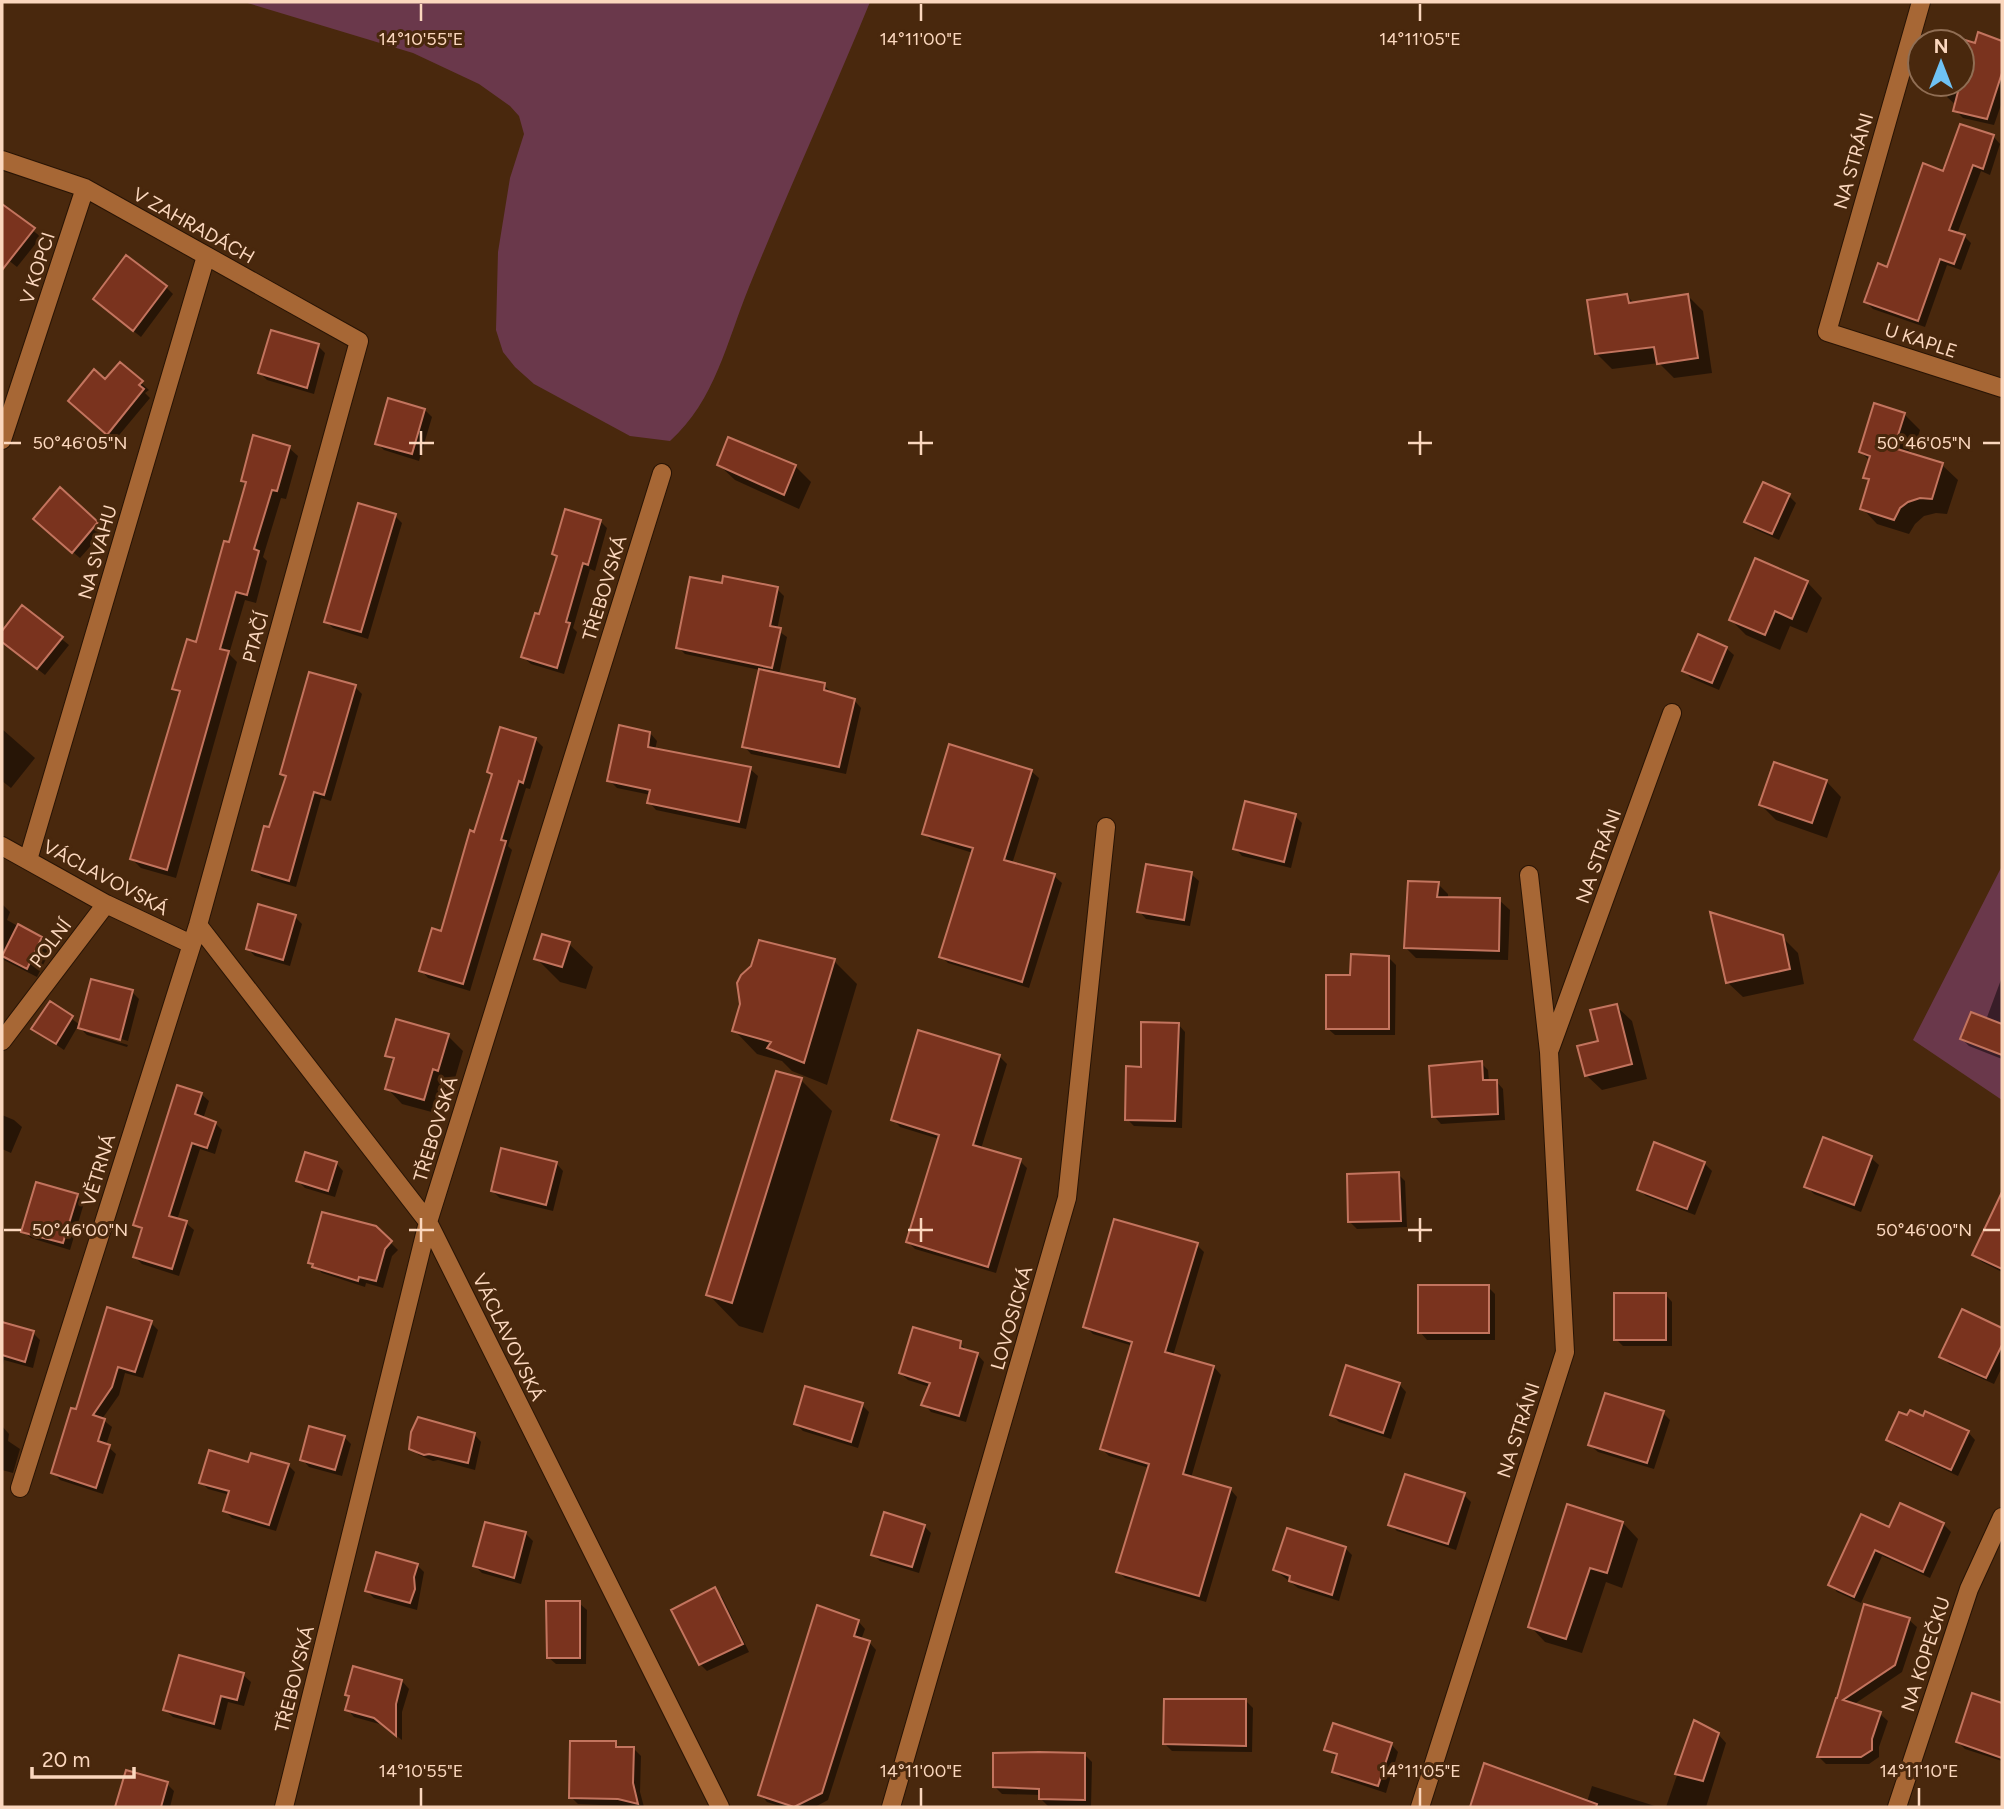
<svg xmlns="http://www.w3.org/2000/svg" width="2004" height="1809" font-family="Figtree,sans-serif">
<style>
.green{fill:#6a384b}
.shadow{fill:#0007}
.building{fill:#7a331e;stroke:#c3745e;stroke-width:2}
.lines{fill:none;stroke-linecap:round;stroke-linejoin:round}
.minor-casing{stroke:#281405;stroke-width:20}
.minor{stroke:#a76735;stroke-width:18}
.ticks{fill:none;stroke:#fbd7be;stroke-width:2.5}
.labels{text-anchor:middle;stroke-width:6;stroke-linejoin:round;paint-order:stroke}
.street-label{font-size:19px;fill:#fbd7be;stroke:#49280d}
.ticks-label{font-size:18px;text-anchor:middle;fill:#fbd7be;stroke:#49280d;stroke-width:6;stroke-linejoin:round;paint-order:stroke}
</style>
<rect width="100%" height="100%" fill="#49280d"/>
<path class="green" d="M244 2H870C831 97 788 191 749 287 727 341 715 401 670 441L630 436 534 384 515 367 503 352 496 330 498 252 510 178 524 134 519 116 510 106 479 84 413 53Z
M2002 866V1100L1913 1040Z"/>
<path class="shadow" d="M1979 35 2002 43V102L1994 125 1963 118 1955 110 1957 106 1947 97 1952 84H1962V54L1976 45Z
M1993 136 2000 144 1990 175 1981 171 1957 234 1964 236 1971 243 1961 270 1947 265 1925 327 1873 309 1866 302 1944 173Z
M2 206 41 237 17 267 2 255Z
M166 287 173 294 141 337 102 306Z
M1627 296 1635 304 1688 296 1703 311 1712 373 1674 378 1659 363 1612 369 1596 353Z
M318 346 325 353 314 394 267 380 260 373Z
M120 364 149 390 145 393 150 398 115 440 77 408Z
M425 410 432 417 419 461 384 450 377 443Z
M1904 414 1920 430 1912 455 1942 465 1958 480 1947 514 1936 513 1924 516 1915 524 1909 534 1877 524 1862 508 1870 482 1865 477 1870 461 1861 452Z
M289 448 298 456 286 499 281 498 263 557 267 561 256 603 245 600 229 654 237 662 176 878 141 868 132 859 180 695 174 689 197 644 230 544 247 484 243 480Z
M719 465 795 466 811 482 799 509 735 480Z
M60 490 104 531 80 558 42 526Z
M1789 496 1796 503 1779 540 1754 529 1746 522Z
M395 516 402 523 368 639 333 628 326 621Z
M600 521 607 528 595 571 590 569 573 628 577 632 564 674 531 664 523 657 541 616 558 558 554 554Z
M1807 582 1822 598 1807 633 1790 626 1780 650 1746 635 1731 620Z
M723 585 777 589 784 596 777 630 787 637 779 675 824 685 831 692 854 700 861 708 846 774 751 754 744 746 760 670 685 654 678 647Z
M22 607 69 645 45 675 2 641V633Z
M1726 648 1734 655 1719 690 1691 678 1684 671Z
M355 687 362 694 331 801 321 798 296 887 262 877 254 870 287 778 282 773Z
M2 729 35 758 11 788 2 781Z
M650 733 657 741 655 750 750 769 758 776 746 829 656 810 649 802 651 795 617 788 609 780Z
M535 739 543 747 530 789 526 788 508 846 512 850 470 991 428 978 421 970 443 933 493 776 489 772Z
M1031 771 1039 778 1012 864 1054 876 1062 883 1029 988 948 963 941 956 973 853 931 840 924 833Z
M1826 781 1841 797 1827 838 1776 820 1761 805Z
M1295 816 1302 823 1291 868 1242 856 1235 848Z
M1191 874 1199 881 1190 926 1146 919 1139 911Z
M1438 884 1448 894V899L1499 900 1510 910 1508 960 1416 958 1406 948Z
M2 904 10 912 7 920 41 939 51 949 37 977 2 959Z
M295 917 302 924 290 966 255 956 248 949Z
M1782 937 1798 953 1804 984 1743 997 1727 982Z
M569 944 593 967 586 989 560 982 536 958Z
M1389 958 1396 965 1395 1035H1335L1327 1028 1352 977Z
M834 961 857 984 827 1085 792 1071 782 1061 757 1054 734 1030Z
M2002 977V1059L1969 1046 1962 1039 1986 1020Z
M132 992 139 999 128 1041 86 1029V1032L128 1045 127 1047 87 1035 78 1026 64 1050 33 1029 51 1003 80 1025Z
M1616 1006 1632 1021 1647 1079 1602 1090 1586 1075Z
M1178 1024 1185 1032 1182 1128 1134 1126 1127 1119 1143 1069Z
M448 1036 463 1051 453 1085 448 1084 439 1114 402 1104 387 1088 394 1062 387 1055Z
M999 1056 1007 1064 981 1149 1020 1161 1027 1168 996 1273 915 1249 908 1242 939 1139 900 1127 893 1119Z
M1481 1063 1488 1070 1489 1082 1496 1081 1503 1089 1505 1120 1441 1124 1434 1116Z
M801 1080 832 1111 763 1333 739 1326 708 1294Z
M201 1094 209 1101 203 1119 215 1123 222 1130 215 1154 200 1149 177 1220 186 1223 194 1230 179 1276 142 1264 135 1257 143 1232 135 1224Z
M2 1115 14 1120 22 1127 11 1153 2 1149Z
M1871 1158 1879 1165 1861 1212 1814 1194 1806 1186Z
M336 1163 343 1171 335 1197 305 1188 298 1181Z
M556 1163 563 1171 553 1211 500 1198 492 1191Z
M1704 1163 1712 1171 1695 1215 1646 1196 1639 1189Z
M1398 1174 1405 1181 1407 1227 1357 1229 1350 1222Z
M77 1196 84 1203 70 1250 31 1238 23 1231Z
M1997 1207 2002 1210V1272L1982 1262 1975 1255Z
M375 1227 398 1250 392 1256 383 1288 366 1283 365 1287 322 1273 310 1262Z
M1197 1245 1204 1252 1173 1356 1214 1367 1221 1375 1191 1478 1230 1489 1237 1497 1206 1602 1125 1578 1118 1571 1149 1468 1109 1456 1102 1449 1133 1346 1093 1334 1085 1326Z
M1488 1287 1495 1294V1340H1427L1420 1332Z
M1665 1294 1672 1302V1346H1623L1616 1339Z
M1963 1311 2002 1330V1367L1994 1384 1949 1364 1942 1356Z
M151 1323 158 1330 143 1378 125 1373 119 1395 102 1419 112 1427 106 1445 116 1454 103 1494 60 1480 53 1472 77 1411Z
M2 1324 33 1333 40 1340 33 1368 4 1360 2 1370Z
M960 1342 967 1352 977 1354 984 1362 966 1422 931 1412 924 1404 930 1387 908 1380 900 1373Z
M1399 1384 1406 1392 1391 1439 1339 1422 1332 1415Z
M862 1405 869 1412 858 1448 803 1431 796 1424Z
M1663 1413 1670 1420 1654 1469 1598 1452 1590 1445Z
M2 1426 9 1434 8 1441 20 1449 13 1473 2 1470V1473Z
M1968 1432 1975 1440 1958 1476 1896 1447 1888 1440Z
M474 1434 481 1442 475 1470 438 1460 433 1461 419 1455 411 1448Z
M344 1437 351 1444 342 1476 309 1467 302 1459Z
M250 1464 288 1465 295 1472 276 1531 232 1518 225 1511 230 1495 208 1489 201 1482Z
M1464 1495 1471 1502 1456 1550 1397 1531 1390 1524Z
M1623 1523 1638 1539 1622 1588 1606 1582 1582 1653 1545 1642 1530 1626Z
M486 1524 526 1534 533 1541 521 1584 482 1573 475 1566Z
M1943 1524 1951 1532 1930 1578 1882 1556 1861 1603 1837 1592 1830 1584 1890 1530Z
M924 1526 931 1533 919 1573 880 1561 873 1554Z
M1345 1548 1352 1555 1339 1601 1298 1588 1275 1570Z
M417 1565 424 1572 417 1610 374 1598 367 1591Z
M715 1590 722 1597 749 1652 707 1671 700 1664Z
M579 1603 587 1610 586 1664H556L548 1657Z
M1909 1620 1917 1627 1902 1672 1853 1705 1880 1714 1888 1721 1879 1747V1757L1869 1764H1826L1819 1757 1837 1700Z
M858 1621 865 1629 861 1640 869 1642 876 1650 828 1800 815 1807H783L767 1802 760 1794Z
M243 1675 251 1682 244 1706 228 1702 221 1730 173 1717 165 1710Z
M402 1681 409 1689 402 1712V1740L383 1725 354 1717 347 1709 350 1697 347 1694Z
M1974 1695 2002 1705V1761L1965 1749 1958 1742Z
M1246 1701 1253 1708 1252 1752 1172 1751 1165 1744Z
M1695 1723 1718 1734 1726 1743 1706 1807H1666Z
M615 1743 621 1749 633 1748 641 1756 640 1792 644 1807 578 1804 571 1797Z
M1391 1744 1398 1752 1386 1793 1341 1778 1334 1771 1338 1758 1326 1749Z
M1085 1755 1092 1762 1091 1807 1048 1806 1041 1799V1795L1002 1794 994 1786Z
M1486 1765 1587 1802 1592 1786 1658 1807H1472Z
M127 1772 167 1784 174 1791 170 1807H117Z"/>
<path class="building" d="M1978 32 2002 41V73L1987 119 1953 111 1960 84H1962V39L1975 43Z
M1960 124 1994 135 1983 169 1973 165 1949 230 1965 235 1954 264 1940 259 1918 321 1864 302 1878 263 1887 267 1923 163 1943 171Z
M2 204 35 228 2 270Z
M126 255 167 286 133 331 93 299Z
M1627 294 1629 303 1688 294 1698 358 1657 364 1654 347 1595 354 1587 300Z
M271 330 319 344 307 388 258 373Z
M120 362 143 381 139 385 144 389 107 435 68 401 94 369 105 379Z
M388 398 425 409 412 454 375 444Z
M1874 403 1905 413 1894 448 1943 463 1932 499 1920 498 1908 502 1900 508 1894 520 1860 509 1869 479 1863 478 1870 456 1859 452Z
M253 435 290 446 277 491 272 490 254 549 259 551 247 595 236 592 220 649 229 651 167 870 130 859 180 691 172 689 187 639 196 642 224 541 229 542 246 482 241 481Z
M728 437 796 465 784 495 717 465Z
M1763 482 1790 494 1772 534 1744 522Z
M60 487 98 522 72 553 33 519Z
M358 503 396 514 361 632 324 622Z
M565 509 601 520 588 565 583 563 566 622 570 623 557 668 521 657 535 613 539 614 557 556 552 554Z
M1755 558 1808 581 1792 619 1775 611 1765 635 1729 620Z
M723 576 778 587 770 626 781 628 772 668 676 648 690 577 722 583Z
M22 605 63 637 37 669 2 642V631Z
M1698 634 1727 647 1712 683 1682 671Z
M759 669 825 683 824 690 855 699 839 767 742 747Z
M309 672 356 685 324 795 314 792 289 881 252 870 264 826 269 827 286 776 280 774Z
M619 725 650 732 648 747 751 767 739 822 647 803 650 790 607 781Z
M500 727 536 738 523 783 519 781 501 840 506 841 463 984 419 971 432 928 441 931 470 830 474 832 492 774 487 772Z
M949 744 1032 770 1004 860 1055 874 1022 982 939 957 973 848 922 834Z
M1774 762 1827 780 1812 823 1759 805Z
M1245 801 1296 814 1284 862 1233 849Z
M1146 864 1192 872 1184 920 1137 912Z
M1408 881 1439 882 1437 897 1500 898 1499 951 1404 948Z
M258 904 296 915 283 960 246 949Z
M1710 912 1783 935 1790 969 1726 983Z
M18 924 42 937 27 969 2 956Z
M542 934 570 942 562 967 534 959Z
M759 940 835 959 804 1063 767 1048 771 1042 732 1031 740 1004 737 983 741 975 751 966Z
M1351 954 1389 956V1029H1326V975H1350Z
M91 979 133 990 120 1040 78 1028Z
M50 1001 73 1016 56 1044 31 1029Z
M1617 1004 1632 1064 1585 1076 1577 1046 1598 1041 1590 1010Z
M1971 1012 2002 1024V1055L1960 1039Z
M396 1019 449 1034 438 1071 433 1069 424 1100 385 1089 394 1058 385 1056Z
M1141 1022 1179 1023 1175 1121 1125 1120 1126 1066 1141 1067Z
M918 1030 1000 1055 973 1145 1021 1159 988 1267 906 1242 939 1135 891 1120Z
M1482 1061 1483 1080H1497L1498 1114 1432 1117 1429 1066Z
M776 1071 802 1078 732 1303 706 1295Z
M177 1085 202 1093 195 1114 216 1122 207 1148 192 1143 169 1216 187 1221 172 1269 133 1257 142 1228 133 1225Z
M1823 1137 1872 1156 1854 1205 1804 1187Z
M1654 1142 1705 1162 1687 1209 1637 1190Z
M501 1148 557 1162 546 1205 491 1191Z
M305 1152 337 1162 328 1191 296 1181Z
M1399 1172 1401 1221 1348 1222 1347 1174Z
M36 1182 78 1194 63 1243 21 1232Z
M2002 1192V1269L1972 1255Z
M322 1212 376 1226 392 1241 385 1249 376 1281 359 1277 358 1281 312 1267 313 1264 308 1263Z
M1114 1219 1198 1243 1165 1352 1214 1366 1183 1474 1231 1488 1199 1596 1116 1572 1149 1464 1100 1449 1132 1342 1083 1327Z
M1418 1285H1489V1333H1418Z
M1614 1293H1666V1340H1614Z
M107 1307 152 1321 135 1372 118 1367 112 1387 93 1415 105 1419 98 1441 110 1445 96 1488 51 1473 71 1408 76 1409Z
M1962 1309 2002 1328V1345L1986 1378 1939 1357Z
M2 1322 34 1331 25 1362 2 1355Z
M913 1327 961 1341 960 1348 978 1353 959 1416 921 1405 930 1383 899 1373Z
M1346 1365 1400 1383 1383 1433 1330 1415Z
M805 1386 863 1403 851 1442 794 1424Z
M1605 1393 1664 1411 1647 1463 1588 1445Z
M1910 1410 1923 1416 1925 1411 1969 1431 1951 1470 1886 1440 1899 1412 1907 1415Z
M418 1417 475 1433 468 1463 429 1454 424 1455 409 1449 411 1432Z
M309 1426 345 1436 335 1470 300 1460Z
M209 1450 248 1462 251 1453 289 1464 269 1525 223 1511 229 1491 199 1483Z
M1405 1474 1465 1493 1448 1544 1388 1525Z
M1900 1503 1944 1523 1923 1572 1875 1550 1854 1597 1828 1585 1861 1514 1889 1527Z
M1567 1504 1623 1522 1607 1573 1590 1568 1566 1639 1528 1627Z
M884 1512 925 1525 912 1567 871 1555Z
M485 1522 526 1532 514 1578 473 1566Z
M1287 1528 1346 1547 1332 1595 1289 1581 1290 1576 1273 1570Z
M376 1552 418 1564 414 1577 415 1589 410 1603 365 1591Z
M715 1587 743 1644 699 1665 671 1610Z
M546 1601H580V1658H547Z
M1864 1604 1910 1618 1895 1665 1843 1700 1881 1712 1872 1739V1750L1861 1757H1817L1836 1698H1837Z
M817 1605 859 1620 854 1636 870 1641 822 1793 794 1807 758 1795Z
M179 1655 244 1673 237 1700 221 1696 214 1724 163 1710Z
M353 1666 402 1680 396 1704V1736L374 1718 345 1710 349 1696 345 1695Z
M1972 1693 2002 1703V1758L1956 1742Z
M1164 1699H1246V1746L1163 1744Z
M1694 1720 1719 1733 1703 1781 1675 1774Z
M1333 1723 1392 1743 1378 1786 1332 1772 1337 1754 1324 1750Z
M570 1741H616V1747H634L633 1783 638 1804 618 1799 569 1798Z
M1039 1752 1085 1753V1800L1039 1799V1789L993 1787V1753Z
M1484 1763 1597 1804 1596 1807H1470Z
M126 1770 168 1782 161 1807H115Z"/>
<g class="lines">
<defs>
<path id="minor" d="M1921 2 1827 332 2002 388
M2 160 85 188 359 341 198 925 20 1488
M2 440 85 188
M2 846 106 904 191 944
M28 860 206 256
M198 925 428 1222 720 1807
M2 1041 106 904
M1550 1049 1672 713
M284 1807 428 1222 662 473
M891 1807 1067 1198 1106 827
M1420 1807 1565 1352 1549 1052 1529 875
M1897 1807 1969 1589 2002 1517"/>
</defs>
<use href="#minor" class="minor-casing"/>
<use href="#minor" class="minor"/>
</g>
<path class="ticks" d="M421 4V21M921 4V21M1420 4V21M421 431V455M921 431V455M1420 431V455M4 443H21M409 443H434M908 443H933M1408 443H1432M1983 443H2000M421 1218V1242M921 1218V1242M1420 1218V1242M4 1230H21M409 1230H434M908 1230H933M1408 1230H1432M1983 1230H2000M421 1788V1806M921 1788V1806M1420 1788V1806M1919 1788V1806"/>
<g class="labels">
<g class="street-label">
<text transform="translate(1853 161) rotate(-74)" y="7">NA STRÁNI</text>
<text transform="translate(194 225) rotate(29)" y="7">V ZAHRADÁCH</text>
<text transform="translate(37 268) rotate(-72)" y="7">V KOPCI</text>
<text transform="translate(1921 340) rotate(18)" y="7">U KAPLE</text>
<text transform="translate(97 552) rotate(-74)" y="7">NA SVAHU</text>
<text transform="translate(604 588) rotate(-73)" y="7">TŘEBOVSKÁ</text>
<text transform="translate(255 637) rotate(-75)" y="7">PTAČÍ</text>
<text transform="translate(1598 856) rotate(-70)" y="7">NA STRÁNI</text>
<text transform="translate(106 877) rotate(28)" y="7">VÁCLAVOVSKÁ</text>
<text transform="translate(50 943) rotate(-53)" y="7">POLNÍ</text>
<text transform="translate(435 1129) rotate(-73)" y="7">TŘEBOVSKÁ</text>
<text transform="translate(98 1170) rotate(-73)" y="7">VĚTRNÁ</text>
<text transform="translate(1011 1318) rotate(-74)" y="7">LOVOSICKÁ</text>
<text transform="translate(509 1337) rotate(64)" y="7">VÁCLAVOVSKÁ</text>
<text transform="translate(1518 1430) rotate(-72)" y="7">NA STRÁNI</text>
<text transform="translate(1925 1654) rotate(-72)" y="7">NA KOPEČKU</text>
<text transform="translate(294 1679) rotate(-76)" y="7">TŘEBOVSKÁ</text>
</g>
</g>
<g class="ticks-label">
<text x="421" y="45">14°10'55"E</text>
<text x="921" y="45">14°11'00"E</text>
<text x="1420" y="45">14°11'05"E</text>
<text x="80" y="449">50°46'05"N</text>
<text x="1924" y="449">50°46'05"N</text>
<text x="80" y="1236">50°46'00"N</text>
<text x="1924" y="1236">50°46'00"N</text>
<text x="421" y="1777">14°10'55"E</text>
<text x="921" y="1777">14°11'00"E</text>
<text x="1420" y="1777">14°11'05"E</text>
<text x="1919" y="1777">14°11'10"E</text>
</g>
<rect width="2004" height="1809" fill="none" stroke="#fbd7be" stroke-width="7"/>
<g transform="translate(1941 63)"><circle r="33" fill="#49280d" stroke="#906e54" stroke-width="2"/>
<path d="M0-5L12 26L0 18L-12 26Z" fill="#6fc2f4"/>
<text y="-10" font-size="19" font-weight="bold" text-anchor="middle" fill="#fbd7be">N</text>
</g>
<path d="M32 1767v10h102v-10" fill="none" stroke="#fbd7be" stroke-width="3.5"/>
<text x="42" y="1767" font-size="21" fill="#fbd7be" stroke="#49280d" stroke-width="5" paint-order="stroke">20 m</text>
</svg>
